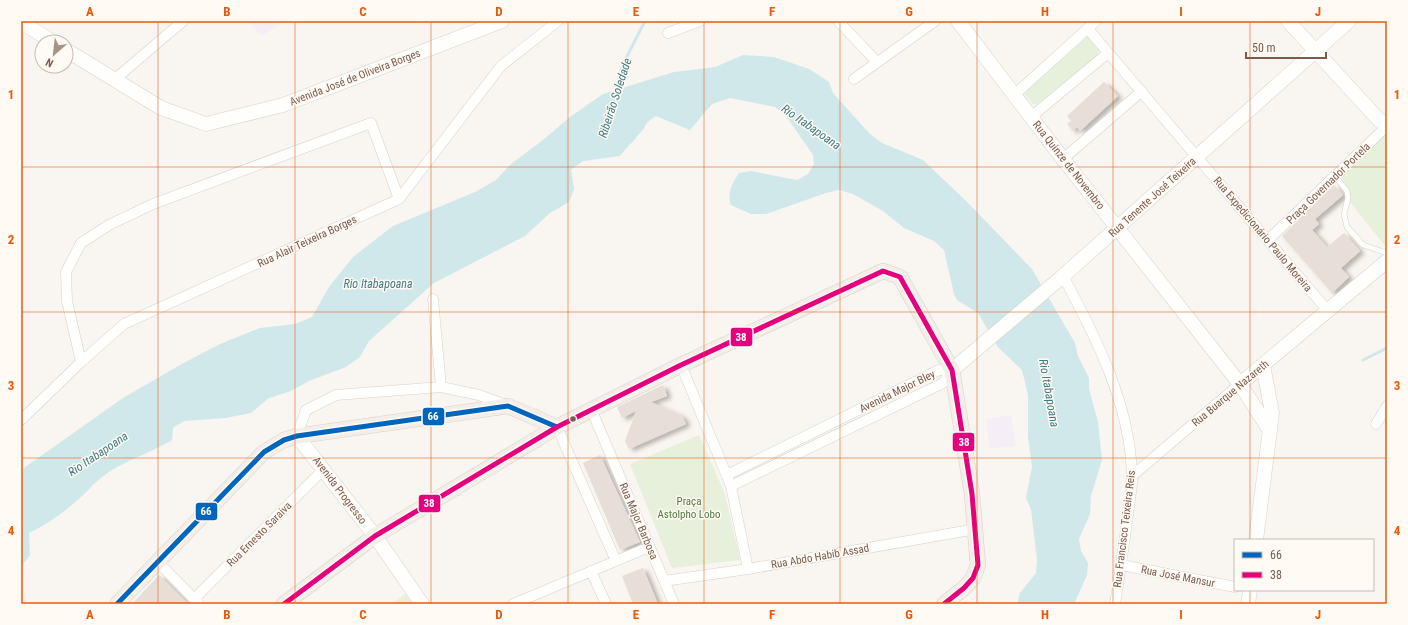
<svg xmlns="http://www.w3.org/2000/svg" width="1408" height="625" font-family="'Roboto Condensed',sans-serif">
<style>
.education{fill:#f6eef6}
.green{fill:#e7f0db}
.water{fill:#d0e8ea}
.lines{fill:none;stroke-linecap:round;stroke-linejoin:round}
.stream{stroke:#d0e8ea;stroke-width:3}
.building{fill:#e6ded7;filter:url(#shadow)}
.lane-casing{stroke:#d7d1cb;stroke-width:6}
.street-casing{stroke:#d7d1cb;stroke-width:11}
.secondary-casing{stroke:#d9d2cb;stroke-width:15}
.primary-casing{stroke:#dad1cc;stroke-width:16}
.lane{stroke:#fefefd;stroke-width:5}
.street{stroke:#fefefd;stroke-width:10}
.secondary{stroke:#fefefd;stroke-width:14}
.primary{stroke:#f3eee8;stroke-width:15}
.bus-1-casing{stroke:#fffaf3;stroke-width:8}
.bus-2-casing{stroke:#fffaf3;stroke-width:8}
.bus-1{stroke:#0065bd;stroke-width:5}
.bus-2{stroke:#e5007d;stroke-width:5}
.grid{fill:none;stroke:#e8590c;stroke-width:1;stroke-opacity:0.55}
.bus-dot{fill:#7a5c4d;stroke:#fffaf3;stroke-width:1.5}
.labels{text-anchor:middle;stroke-width:3;stroke-linejoin:round;paint-order:stroke}
.street-label{font-size:11px;fill:#7a5c4d;stroke:#fffaf3}
.park-label{font-size:11px;fill:#537a41;stroke:#fffaf3}
.water-label{font-size:12px;font-style:italic;fill:#437c86;stroke:#fffaf3}
.line-badge{stroke:#fffaf3;stroke-width:1.5}
.badge-label{font-size:11px;text-anchor:middle;font-weight:bold;fill:#fff}
.neatline{fill:none;stroke:#e8590c;stroke-width:1.5}
.grid-label{font-size:13px;text-anchor:middle;font-weight:bold;fill:#e8590c}
</style>
<defs>
<filter id="shadow"><feDropShadow dx="4.5" dy="2.5" stdDeviation="2" flood-color="#0004"/></filter>
</defs>
<rect width="100%" height="100%" fill="#f9f5f0"/>
<path class="education" d="M248 21H285L262 36Z
M1011 415 1016 446 990 449 986 419Z"/>
<path class="green" d="M1088 36 1099 50 1097 56 1037 104H1033L1023 92Z
M1383 134 1387 137V245L1386 247 1350 202 1349 189 1339 174Z
M699 435 725 494 740 560 672 568 630 464Z
M405 594 412 604H392Z"/>
<path class="water" d="M743 55 774 57 809 69 829 82 833 93 870 134 882 143 923 160 965 200 1032 269 1075 343 1078 356 1089 378V389L1098 422 1102 460 1091 496 1090 514 1079 539 1081 551 1088 563 1087 575 1074 604H1017L1020 593 1036 573 1037 560 1031 509 1026 498 1032 467 1028 437V395L1022 370 998 347 978 313 957 300 954 294 944 250 934 241 904 228 883 211 853 194 839 190 826 193 766 214H751L731 205C727 192 732 184 739 173L751 171 797 180 808 174 814 164 813 155 786 116 775 107 730 98 712 104 690 130 656 116C643 124 648 125 639 134 633 142 626 148 620 156L583 161 571 170 574 189 569 202 550 213 525 236 434 283 369 341 360 357 346 367 309 381 291 391 269 398 251 413 225 418 184 421 173 428 172 440C149 454 122 461 102 477 94 483 89 490 82 496 66 511 48 524 29 533L30 555 21 567V470L123 398 180 365 220 344 260 328 295 324 312 317 329 287 353 257 393 226 475 192 496 180 511 164 543 140 570 117 603 94 674 72 715 67Z"/>
<g class="lines">
<path class="stream" d="M615 93 622 66 645 21
M1363 360 1387 348"/>
</g>
<path class="building" d="M1104 82 1118 96 1080 131 1077 127 1073 131 1067 124 1071 121 1067 116Z
M1334 185 1343 195 1315 219 1319 224 1312 230 1327 247 1344 233 1360 251 1341 268 1349 277 1332 293 1282 236Z
M663 385 667 396 651 402 682 416 686 424 629 449 625 441 636 411 622 418 617 407Z
M600 455 640 542 620 550 583 463Z
M643 568 658 604H633L622 576Z
M159 575 188 604H132Z"/>
<g class="lines">
<defs>
<path id="lane" d="M1334 175 1347 191 1348 198 1344 214 1347 227 1363 245 1387 253"/>
<path id="street" d="M838 21 877 62
M1088 29 1328 311
M668 33 700 21
M854 79 935 21
M114 80 183 21
M1014 95 1096 21
M1031 117 1108 53
M1063 159 1142 91
M1268 240 1387 126
M1063 276C1096 337 1130 404 1132 475 1133 488 1129 501 1128 514 1124 544 1120 574 1115 604
M433 299 441 387
M81 362 67 301 66 272 81 243 109 225 153 204 371 123 399 199
M681 365 731 486 748 569
M591 409 674 604
M21 420 81 362 124 324 399 199 501 66 558 21
M1376 424 1387 406
M557 427 616 561
M297 436 306 410 336 395 441 387 479 395 506 405
M727 475 939 370H952
M1132 476 1240 384
M731 486 943 383 952 370
M158 562 199 604
M1121 565 1235 587
M591 571 606 604
M664 581 748 569 976 529
M194 599 324 469
M513 604 649 547"/>
<path id="secondary" d="M958 21 1063 159 1240 384 1270 431
M1288 21 1379 120 1387 125
M21 22 53 42
M66 50 161 108 206 124 283 105 502 21
M952 370 1063 276 1349 21
M1240 384 1387 261
M297 436 375 536 422 604
M1256 540 1272 413 1263 365
M1248 604 1250 590"/>
<path id="primary" d="M117 604 264 452 284 440 297 436 508 406 557 427
M284 604 375 536 557 427 681 365 883 271 900 277 952 370 972 494 978 565 973 578 964 588 944 604"/>
</defs>
<use href="#lane" class="lane-casing"/>
<use href="#street" class="street-casing"/>
<use href="#secondary" class="secondary-casing"/>
<use href="#primary" class="primary-casing"/>
<use href="#lane" class="lane"/>
<use href="#street" class="street"/>
<use href="#secondary" class="secondary"/>
<use href="#primary" class="primary"/>
<defs>
<path id="bus-1" d="M117 604 264 452 284 440 297 436 508 406 557 427"/>
<path id="bus-2" d="M284 604 375 536 557 427 681 365 883 271 900 277 952 370 972 494 978 565 973 578 964 588 944 604"/>
</defs>
<use href="#bus-1" class="bus-1-casing"/>
<use href="#bus-2" class="bus-2-casing"/>
<use href="#bus-1" class="bus-1"/>
<use href="#bus-2" class="bus-2"/>
</g>
<path class="grid" d="M158 21V604M295 21V604M431 21V604M568 21V604M704 21V604M840 21V604M977 21V604M1113 21V604M1250 21V540M21 167H1387M21 312H1387M21 458H1387M1250 590V604"/>
<circle class="bus-dot" cx="573" cy="419" r="3.5"/>
<g class="labels">
<g class="street-label">
<text transform="translate(355 77) rotate(-21)" y="4">Avenida José de Oliveira Borges</text>
<text transform="translate(1069 165) rotate(52)" y="4">Rua Quinze de Novembro</text>
<text transform="translate(1328 183) rotate(-44)" y="4">Praça Governador Portela</text>
<text transform="translate(1152 197) rotate(-42)" y="4">Rua Tenente José Teixeira</text>
<text transform="translate(1263 234) rotate(50)" y="4">Rua Expedicionário Paulo Moreira</text>
<text transform="translate(307 241) rotate(-25)" y="4">Rua Alair Teixeira Borges</text>
<text transform="translate(897 391) rotate(-26)" y="4">Avenida Major Bley</text>
<text transform="translate(1230 393) rotate(-40)" y="4">Rua Buarque Nazareth</text>
<text transform="translate(340 490) rotate(53)" y="4">Avenida Progresso</text>
<text transform="translate(639 521) rotate(67)" y="4">Rua Major Barbosa</text>
<text transform="translate(1124 529) rotate(-83)" y="4">Rua Francisco Teixeira Reis</text>
<text transform="translate(259 534) rotate(-45)" y="4">Rua Ernesto Saraiva</text>
<text transform="translate(820 556) rotate(-10)" y="4">Rua Abdo Habib Assad</text>
<text transform="translate(1178 576) rotate(11)" y="4">Rua José Mansur</text>
</g>
<g class="park-label">
<text x="689" y="505">Praça<tspan x="689" dy="13">Astolpho Lobo</tspan></text>
</g>
<g class="water-label">
<text transform="translate(615 98) rotate(-72)" y="4">Ribeirão Soledade</text>
<text transform="translate(811 127) rotate(35)" y="4">Rio Itabapoana</text>
<text x="378" y="288">Rio Itabapoana</text>
<text transform="translate(1049 393) rotate(80)" y="4">Rio Itabapoana</text>
<text transform="translate(98 454) rotate(-34)" y="4">Rio Itabapoana</text>
</g>
</g>
<g class="line-badge">
<rect x="730" y="327" width="23" height="20" rx="4" fill="#e5007d"/>
<rect x="422" y="407" width="23" height="19" rx="4" fill="#0065bd"/>
<rect x="952" y="432" width="23" height="20" rx="4" fill="#e5007d"/>
<rect x="418" y="494" width="23" height="19" rx="4" fill="#e5007d"/>
<rect x="195" y="502" width="23" height="19" rx="4" fill="#0065bd"/>
</g>
<g class="badge-label">
<text x="741" y="341">38</text>
<text x="433" y="420">66</text>
<text x="964" y="446">38</text>
<text x="429" y="507">38</text>
<text x="206" y="515">66</text>
</g>
<rect width="1408" height="625" fill="none" stroke="#fffaf3" stroke-width="44"/>
<rect x="1234" y="539" width="140" height="52" fill="#fffaf3" stroke="#cabbb1"/>
<rect x="1242" y="552" width="20" height="6" fill="#0065bd" stroke="#cabbb1"/>
<text x="1270" y="559" font-size="12" fill="#7a5c4d">66</text>
<rect x="1242" y="572" width="20" height="6" fill="#e5007d" stroke="#cabbb1"/>
<text x="1270" y="579" font-size="12" fill="#7a5c4d">38</text>
<g transform="translate(54 54) rotate(208)"><circle r="19" fill="#fffaf3" stroke="#cabbb1"/>
<path d="M0-3L7 15L0 10L-7 15Z" fill="#a69286"/>
<text y="-6" font-size="11" font-weight="bold" text-anchor="middle" fill="#7a5c4d">N</text>
</g>
<path d="M1246 52v6h80v-6" fill="none" stroke="#7a5c4d" stroke-width="2"/>
<text x="1252" y="52" font-size="12" fill="#7a5c4d" stroke="#fffaf3" stroke-width="3" paint-order="stroke">50 m</text>
<rect x="22" y="22" width="1364" height="581" class="neatline"/>
<g class="grid-label">
<text x="90" y="16">A</text>
<text x="227" y="16">B</text>
<text x="363" y="16">C</text>
<text x="499" y="16">D</text>
<text x="636" y="16">E</text>
<text x="772" y="16">F</text>
<text x="909" y="16">G</text>
<text x="1045" y="16">H</text>
<text x="1181" y="16">I</text>
<text x="1318" y="16">J</text>
<text x="11" y="99">1</text>
<text x="1397" y="99">1</text>
<text x="11" y="244">2</text>
<text x="1397" y="244">2</text>
<text x="11" y="390">3</text>
<text x="1397" y="390">3</text>
<text x="11" y="535">4</text>
<text x="1397" y="535">4</text>
<text x="90" y="619">A</text>
<text x="227" y="619">B</text>
<text x="363" y="619">C</text>
<text x="499" y="619">D</text>
<text x="636" y="619">E</text>
<text x="772" y="619">F</text>
<text x="909" y="619">G</text>
<text x="1045" y="619">H</text>
<text x="1181" y="619">I</text>
<text x="1318" y="619">J</text>
</g>
</svg>
